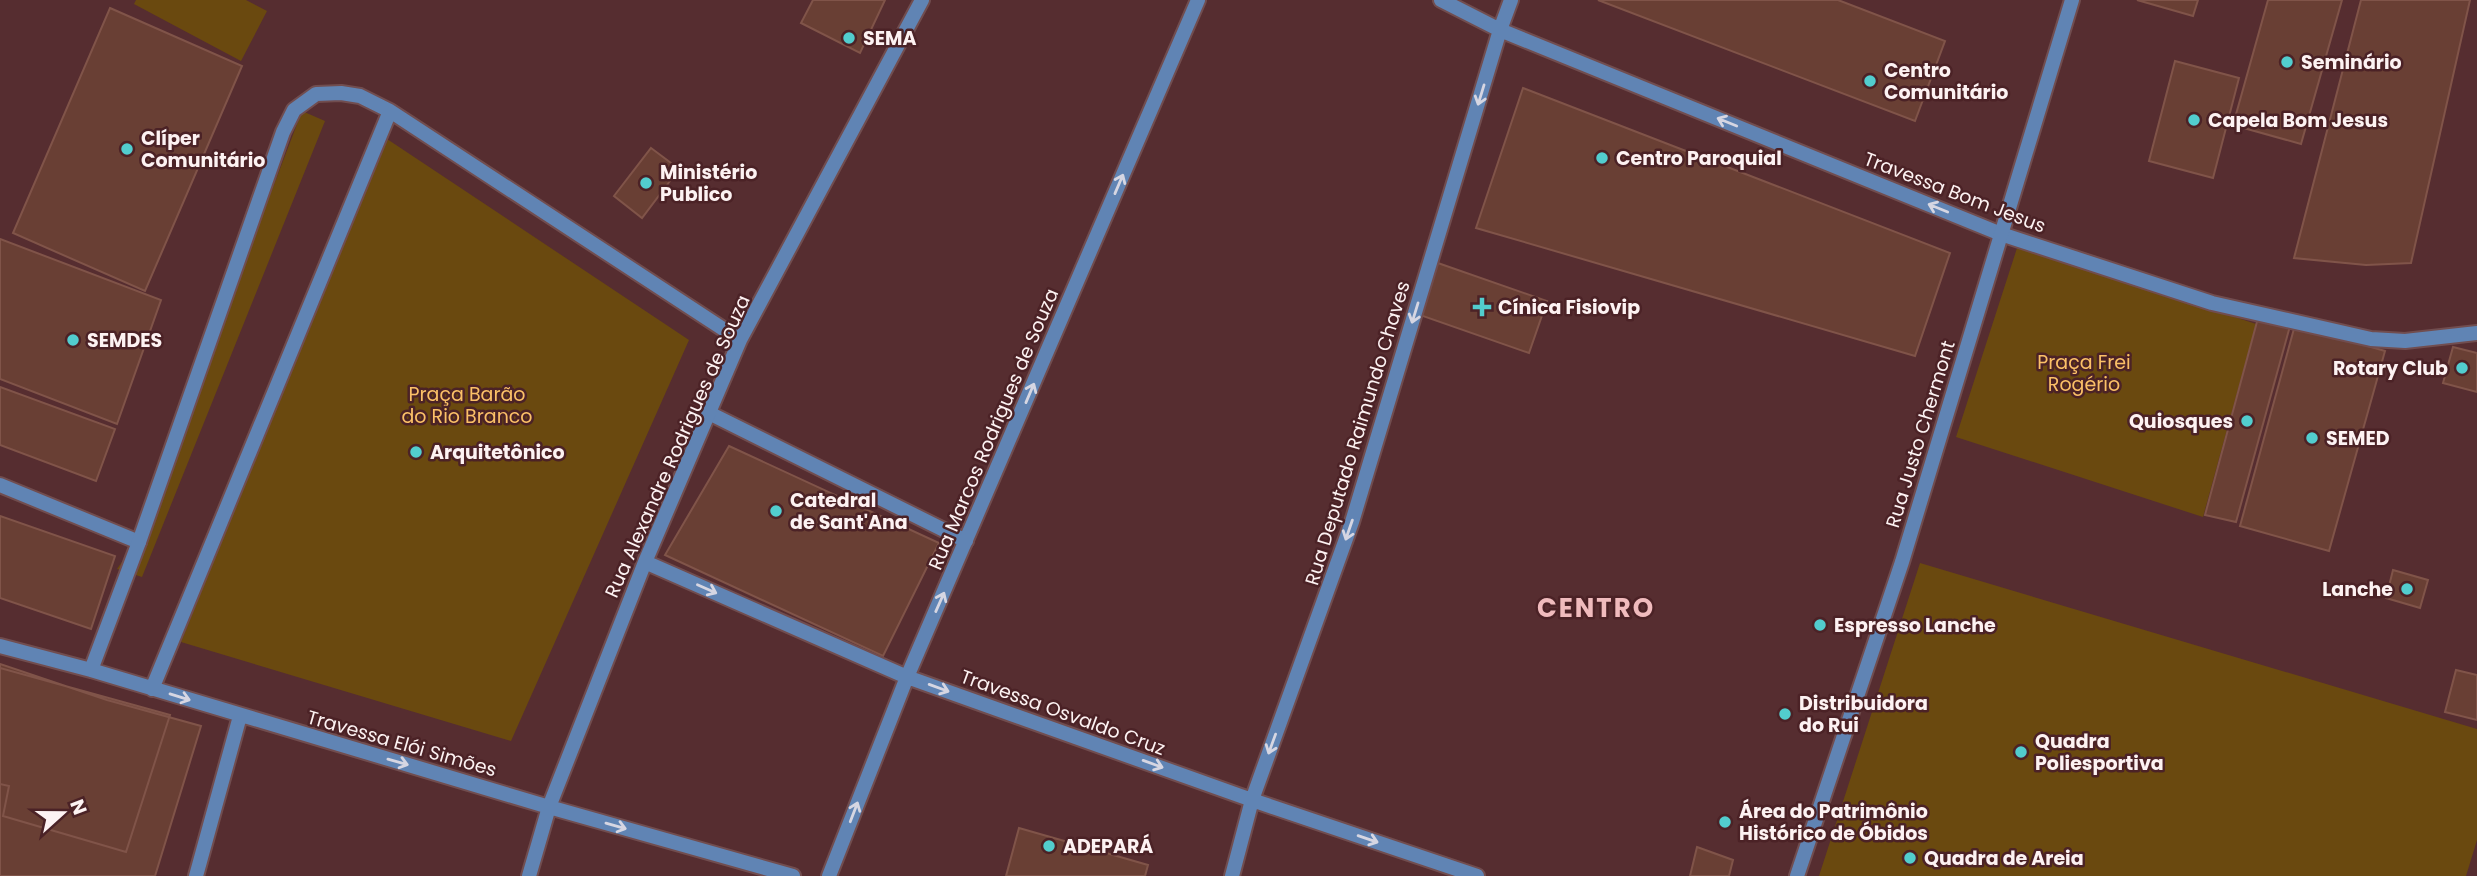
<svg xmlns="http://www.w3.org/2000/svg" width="2477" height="876" font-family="Poppins,sans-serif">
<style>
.green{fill:#6a490f}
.building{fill:#693f34;stroke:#805449;stroke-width:2}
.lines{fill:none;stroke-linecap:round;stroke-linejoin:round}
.service-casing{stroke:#714d4f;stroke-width:18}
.pedestrian-casing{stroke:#714d4f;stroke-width:18}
.minor-casing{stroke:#714d4f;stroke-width:18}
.tertiary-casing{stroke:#714d4f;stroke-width:18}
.service{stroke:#6084b4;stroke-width:14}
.pedestrian{stroke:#6084b4;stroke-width:14}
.minor{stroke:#6084b4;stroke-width:14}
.tertiary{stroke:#6084b4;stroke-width:14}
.oneway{stroke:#d6d6e2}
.poi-dot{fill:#52cdce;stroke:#4b2226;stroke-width:2.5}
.labels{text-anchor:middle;stroke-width:5;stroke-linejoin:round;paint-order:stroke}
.poi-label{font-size:19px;font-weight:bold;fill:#fdf2f2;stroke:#4b2226;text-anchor:start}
.street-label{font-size:19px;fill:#fdf2f2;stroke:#4b2226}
.park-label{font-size:19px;fill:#fbc067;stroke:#4b2226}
.district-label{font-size:26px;font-weight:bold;letter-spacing:2px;fill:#f0bbbd;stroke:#4b2226}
</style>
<rect width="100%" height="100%" fill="#562d30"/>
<path class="green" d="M136 0H246L267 11 241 61 134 4Z
M302 111 325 121 142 577 117 569 141 534Z
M384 137 689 340 511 741 181 642Z
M2018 245 2256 324 2203 517 1956 437Z
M1920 563 2477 729V840L2466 876H1819Z"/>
<path class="building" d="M813 0H885L860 53 801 23Z
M1598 0H1838L1945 41 1915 121Z
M2137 0H2198L2193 16Z
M2268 0H2342L2301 144 2233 125Z
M2361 0H2470L2411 263 2366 265 2294 258Z
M110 8 242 66 145 291 13 233Z
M2175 61 2239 78 2213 178 2149 161Z
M1523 88 1950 253 1915 356 1476 228Z
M651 148 679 169 642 218 614 196Z
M0 239 161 300 117 424 0 379Z
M1435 262 1547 301 1529 353 1417 314Z
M2258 318 2290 326 2236 522 2205 515Z
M2295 325 2385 351 2329 551 2240 526Z
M2453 347 2477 353V392L2443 383Z
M0 387 115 429 96 481 0 445Z
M729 446 939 543 883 656 665 555Z
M0 516 115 556 91 629 0 598Z
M2393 570 2428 580 2420 608 2386 598Z
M0 664 107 700 201 726 155 876H0Z
M0 668 170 715 126 852 3 816 9 786 0 784Z
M2456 670 2477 675V720L2445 712Z
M1019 828 1148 865 1145 876H1006Z
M1697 847 1733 860 1729 876H1690Z"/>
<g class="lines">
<defs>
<path id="service" d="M709 413 966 541"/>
<path id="pedestrian" d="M0 485 139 542"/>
<path id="minor" d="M1441 0 1500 30 2001 234 2212 303 2371 339 2405 341 2477 333
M645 562 907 677 1252 800 1477 876
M0 646 91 670 549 807 793 876
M91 670 139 542 283 132 294 110 316 94 341 93 360 96 390 111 740 340
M152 689 390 111
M196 876 240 716
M529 876 549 807 645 562 740 340 922 0
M829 876 907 677 1198 0
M1232 876 1252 800 1352 522 1500 30 1511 0"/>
<path id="tertiary" d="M1797 876 1902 562 2072 0"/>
</defs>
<use href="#service" class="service-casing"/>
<use href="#pedestrian" class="pedestrian-casing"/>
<use href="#minor" class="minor-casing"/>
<use href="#tertiary" class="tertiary-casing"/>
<use href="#service" class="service"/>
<use href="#pedestrian" class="pedestrian"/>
<use href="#minor" class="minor"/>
<use href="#tertiary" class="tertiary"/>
</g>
<defs><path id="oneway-shaft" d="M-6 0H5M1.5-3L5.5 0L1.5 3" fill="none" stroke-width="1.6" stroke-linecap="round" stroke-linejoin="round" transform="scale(1.75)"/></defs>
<g class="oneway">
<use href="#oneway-shaft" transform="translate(1481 95) rotate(107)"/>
<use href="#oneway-shaft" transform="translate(1727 122) rotate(-158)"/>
<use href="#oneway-shaft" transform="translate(1119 184) rotate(-67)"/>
<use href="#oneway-shaft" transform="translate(1938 208) rotate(-158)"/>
<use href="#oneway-shaft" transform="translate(1415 313) rotate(107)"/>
<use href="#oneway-shaft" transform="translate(1030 393) rotate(-67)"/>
<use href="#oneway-shaft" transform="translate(1349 530) rotate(109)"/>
<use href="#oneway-shaft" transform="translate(707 589) rotate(24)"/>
<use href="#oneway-shaft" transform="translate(940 602) rotate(-66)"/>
<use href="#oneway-shaft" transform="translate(939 688) rotate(20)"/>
<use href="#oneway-shaft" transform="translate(180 697) rotate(17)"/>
<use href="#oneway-shaft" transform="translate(1272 744) rotate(110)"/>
<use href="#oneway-shaft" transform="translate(398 762) rotate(16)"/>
<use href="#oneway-shaft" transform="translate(1153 764) rotate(20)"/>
<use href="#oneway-shaft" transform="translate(854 812) rotate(-69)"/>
<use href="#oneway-shaft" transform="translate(616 826) rotate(16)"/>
<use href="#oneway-shaft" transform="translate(1368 839) rotate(19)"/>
</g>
<g class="poi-dot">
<circle cx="849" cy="38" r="7"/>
<circle cx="2287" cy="62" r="7"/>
<circle cx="1870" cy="81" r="7"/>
<circle cx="2194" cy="120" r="7"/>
<circle cx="127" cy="149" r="7"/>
<circle cx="1602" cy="158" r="7"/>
<circle cx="646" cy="183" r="7"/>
<path d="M1478.5 296.5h7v7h7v7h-7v7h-7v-7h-7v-7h7z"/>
<circle cx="73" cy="340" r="7"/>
<circle cx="2462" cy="368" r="7"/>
<circle cx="2247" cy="421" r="7"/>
<circle cx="2312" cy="438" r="7"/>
<circle cx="416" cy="452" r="7"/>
<circle cx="776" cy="511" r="7"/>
<circle cx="2407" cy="589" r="7"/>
<circle cx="1820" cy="625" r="7"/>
<circle cx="1785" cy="714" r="7"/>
<circle cx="2021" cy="752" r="7"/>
<circle cx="1725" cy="822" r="7"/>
<circle cx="1049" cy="846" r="7"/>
<circle cx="1910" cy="858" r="7"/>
</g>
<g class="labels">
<g class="poi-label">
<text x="863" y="45">SEMA</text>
<text x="2301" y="69">Seminário</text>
<text x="1884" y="77">Centro<tspan x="1884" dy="22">Comunitário</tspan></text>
<text x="2208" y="127">Capela Bom Jesus</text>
<text x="141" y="145">Clíper<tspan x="141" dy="22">Comunitário</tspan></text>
<text x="1616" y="165">Centro Paroquial</text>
<text x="660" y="179">Ministério<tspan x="660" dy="22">Publico</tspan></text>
<text x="1498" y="314">Cínica Fisiovip</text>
<text x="87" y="347">SEMDES</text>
<text x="2448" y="375" text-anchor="end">Rotary Club</text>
<text x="2233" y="428" text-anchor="end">Quiosques</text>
<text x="2326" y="445">SEMED</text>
<text x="430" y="459">Arquitetônico</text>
<text x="790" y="507">Catedral<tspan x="790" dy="22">de Sant'Ana</tspan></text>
<text x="2393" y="596" text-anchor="end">Lanche</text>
<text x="1834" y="632">Espresso Lanche</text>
<text x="1799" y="710">Distribuidora<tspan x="1799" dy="22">do Rui</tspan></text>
<text x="2035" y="748">Quadra<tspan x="2035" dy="22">Poliesportiva</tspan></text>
<text x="1739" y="818">Área do Patrimônio<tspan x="1739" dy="22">Histórico de Óbidos</tspan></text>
<text x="1063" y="853">ADEPARÁ</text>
<text x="1924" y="865">Quadra de Areia</text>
</g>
<g class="street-label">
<text transform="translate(1955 192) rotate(21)" y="7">Travessa Bom Jesus</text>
<text transform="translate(993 429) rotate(-67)" y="7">Rua Marcos Rodrigues de Souza</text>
<text transform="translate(1357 433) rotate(-73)" y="7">Rua Deputado Raimundo Chaves</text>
<text transform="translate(1920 434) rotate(-73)" y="7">Rua Justo Chermont</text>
<text transform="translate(677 446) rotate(-66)" y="7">Rua Alexandre Rodrigues de Souza</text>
<text transform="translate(1063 712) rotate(20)" y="7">Travessa Osvaldo Cruz</text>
<text transform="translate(402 743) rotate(16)" y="7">Travessa Elói Simões</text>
</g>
<g class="park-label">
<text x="2084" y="369">Praça Frei<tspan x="2084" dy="22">Rogério</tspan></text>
<text x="467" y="401">Praça Barão<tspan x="467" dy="22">do Rio Branco</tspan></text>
</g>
<g class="district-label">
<text x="1596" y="617">CENTRO</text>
</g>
</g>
<g transform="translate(63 813) rotate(69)" stroke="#4b2226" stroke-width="5" paint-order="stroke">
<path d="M0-5L12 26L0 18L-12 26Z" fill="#fdf2f2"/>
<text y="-10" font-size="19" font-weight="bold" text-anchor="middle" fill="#fdf2f2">N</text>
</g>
</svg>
